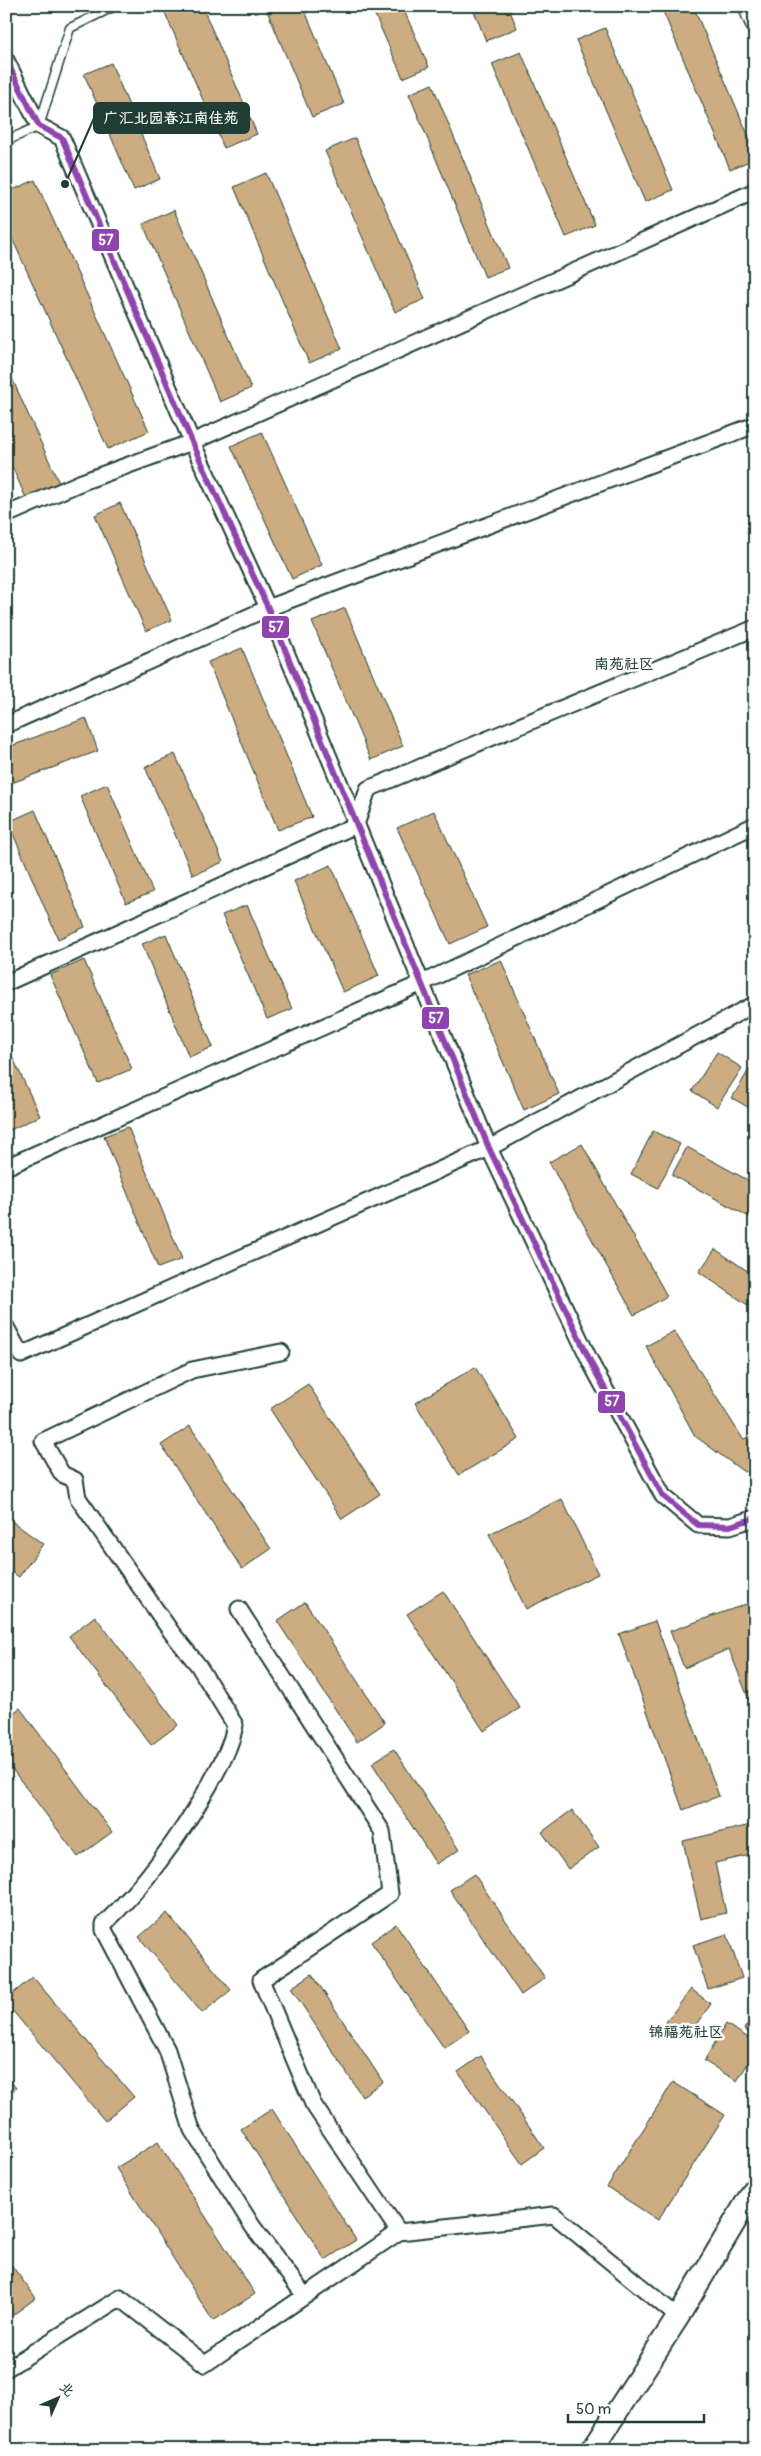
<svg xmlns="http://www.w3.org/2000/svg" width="761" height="2456" font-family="Pangolin,'LXGW WenKai TC',sans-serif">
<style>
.building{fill:#ccac80;stroke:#1f3d34}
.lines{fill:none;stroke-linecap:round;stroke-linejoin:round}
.lane-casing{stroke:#1f3d34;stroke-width:11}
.street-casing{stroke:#1f3d34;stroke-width:19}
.secondary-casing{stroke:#1f3d34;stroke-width:25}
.lane{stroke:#fff;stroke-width:8}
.street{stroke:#fff;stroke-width:15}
.secondary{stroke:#fff;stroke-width:21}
.bus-1-casing{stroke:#fff;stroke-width:10}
.bus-1{stroke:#8e44ad;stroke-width:6}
.labels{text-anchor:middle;stroke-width:5;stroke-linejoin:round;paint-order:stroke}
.neighbourhood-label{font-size:15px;font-weight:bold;fill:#1f3d34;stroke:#fff}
.leader{fill:none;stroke:#1f3d34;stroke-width:2}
.callout-dot{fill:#1f3d34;stroke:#fff;stroke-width:2}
.callout{fill:#1f3d34;stroke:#1f3d34;stroke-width:2}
.callout-label{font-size:15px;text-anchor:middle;font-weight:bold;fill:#fff}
.line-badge{stroke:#fff;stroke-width:2}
.badge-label{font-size:14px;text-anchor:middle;font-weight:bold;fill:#fff}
</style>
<rect width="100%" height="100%" fill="#fff"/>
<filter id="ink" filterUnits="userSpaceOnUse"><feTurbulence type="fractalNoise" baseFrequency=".02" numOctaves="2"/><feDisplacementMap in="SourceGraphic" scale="10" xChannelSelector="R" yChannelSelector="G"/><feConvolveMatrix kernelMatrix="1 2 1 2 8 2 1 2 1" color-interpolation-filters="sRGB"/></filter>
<g filter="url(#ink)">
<path class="building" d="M162 6H202L257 134 224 148Z
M265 6H303L344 104 312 117Z
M371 6H402L429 67 403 78Z
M472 6H508L517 28 486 41Z
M669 6H693L755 151V159L730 169 662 9Z
M605 28 673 190 645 202 576 40Z
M521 52 595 225 566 237 492 64Z
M111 63 160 179 134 190 84 74Z
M432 84 508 268 485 277 409 94Z
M355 138 425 299 395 312 325 151Z
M266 173 342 349 309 363 234 187Z
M35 180 149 431 108 449 6 225V193Z
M174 210 251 388 220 402 143 224Z
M6 365 59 483 26 498 6 453Z
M262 432 322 565 292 579 231 446Z
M120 503 172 620 146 631 95 515Z
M345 608 403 746 371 760 312 622Z
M242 648 312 817 278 830 208 662Z
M86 718 98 751 6 785V748Z
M175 754 223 862 193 875 145 767Z
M107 784 153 892 126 903 80 796Z
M35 810 85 927 58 939 8 822Z
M434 811 487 927 450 944 397 828Z
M331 865 379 976 343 992 294 881Z
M247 905 292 1009 267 1019 222 915Z
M166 934 213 1047 189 1057 142 944Z
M84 960 132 1069 98 1083 50 975Z
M501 960 559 1094 524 1110 465 975Z
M6 1043 40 1116 10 1130 6 1122Z
M717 1052 742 1068 717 1107 692 1091Z
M750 1068 755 1071V1111L732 1098Z
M128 1127 182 1259 158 1268 104 1136Z
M653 1131 680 1144 658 1188 631 1174Z
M582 1144 667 1296 634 1315 549 1162Z
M687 1147 755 1184V1220L672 1175Z
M715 1249 755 1276V1303L752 1308 699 1272Z
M674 1331 743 1439 755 1436V1470L744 1472 695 1436 646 1346Z
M475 1367 519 1439 459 1475 415 1403Z
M308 1384 380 1494 342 1519 270 1409Z
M190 1426 271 1549 242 1569 161 1445Z
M562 1499 598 1574 526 1609 489 1534Z
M6 1517 43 1544 19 1577 6 1568Z
M443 1591 520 1708 484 1731 407 1614Z
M305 1602 385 1723 357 1742 277 1621Z
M752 1602 755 1611V1715L729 1649 684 1668 670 1631Z
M95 1616 178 1725 151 1745 69 1636Z
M655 1621 719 1796 683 1810 619 1634Z
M20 1708 112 1832 78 1857 6 1761V1718Z
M394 1749 459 1850 436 1864 372 1763Z
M572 1810 599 1847 568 1869 542 1832Z
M755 1824V1854L715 1863 726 1913 701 1919 683 1841Z
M474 1874 545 1978 521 1995 450 1890Z
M167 1913 231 1990 202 2013 139 1937Z
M396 1924 469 2031 444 2048 371 1942Z
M727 1934 742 1978 708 1989 693 1945Z
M312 1974 383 2082 362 2096 291 1988Z
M33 1977 134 2097 105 2121 6 2003V1999Z
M691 1989 711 2004 686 2038 666 2022Z
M755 2014V2037L744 2029Z
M726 2024 755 2042V2052L737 2081 704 2061Z
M481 2056 544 2148 522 2164 458 2072Z
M6 2076 16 2088 6 2096Z
M673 2082 725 2115 658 2220 607 2187Z
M272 2109 356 2240 325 2260 241 2129Z
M158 2142 255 2294 213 2321 116 2168Z
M6 2258 36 2298 6 2320Z"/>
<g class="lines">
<defs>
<path id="lane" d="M742 6 747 18 755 15
M747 18 755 37
M6 141 39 126 70 28 115 6"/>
<path id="street" d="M6 60 39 126 62 138 192 442 268 608 489 1148 593 1367 663 1496 698 1525 730 1526 755 1518
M6 515 82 482 192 442 755 191
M6 725 268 608 755 425
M6 983 356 825 368 789 755 628
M6 1167 422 983 755 825
M6 1327 21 1355 489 1148 755 1004
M281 1352 192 1370 43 1441 62 1474 75 1480 78 1498 172 1633 198 1665 235 1725C231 1748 221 1763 210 1784 181 1835 147 1883 104 1924V1930L167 2050 192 2130 253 2227 305 2296
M239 1609 382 1831 390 1894 261 1980 313 2104 399 2232
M6 2369 120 2298 205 2364 399 2232 554 2215 678 2317"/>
<path id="secondary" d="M592 2450 678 2317 755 2188"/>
</defs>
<use href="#lane" class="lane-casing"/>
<use href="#street" class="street-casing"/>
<use href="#secondary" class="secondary-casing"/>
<use href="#lane" class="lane"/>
<use href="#street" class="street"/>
<use href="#secondary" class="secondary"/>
<defs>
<path id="bus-1" d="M6 60 39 126 62 138 192 442 268 608 489 1148 593 1367 663 1496 698 1525 730 1526 755 1518"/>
</defs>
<use href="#bus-1" class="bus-1-casing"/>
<use href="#bus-1" class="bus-1"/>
</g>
</g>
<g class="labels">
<g class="neighbourhood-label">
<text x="624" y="669">南苑社区</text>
<text x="686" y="2037">锦福苑社区</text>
</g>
</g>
<path class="leader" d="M65 184L94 118"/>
<circle class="callout-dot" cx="65" cy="184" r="5"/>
<rect class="callout" x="94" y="103" width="155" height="30" rx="5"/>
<g class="callout-label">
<text x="171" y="123">广汇北园春江南佳苑</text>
</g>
<g class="line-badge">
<rect x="91" y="228" width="29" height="24" rx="5" fill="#8e44ad"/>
<rect x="261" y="615" width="29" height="24" rx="5" fill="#8e44ad"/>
<rect x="421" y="1006" width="29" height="24" rx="5" fill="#8e44ad"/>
<rect x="597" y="1390" width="29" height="24" rx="5" fill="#8e44ad"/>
</g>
<g class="badge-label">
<text x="106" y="245">57</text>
<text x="276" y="632">57</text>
<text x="436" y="1023">57</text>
<text x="612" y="1406">57</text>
</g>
<rect width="761" height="2456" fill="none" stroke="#fff" stroke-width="25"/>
<rect x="12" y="12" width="736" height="2431" fill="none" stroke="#1f3d34" stroke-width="2" filter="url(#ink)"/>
<g transform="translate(58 2398) rotate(45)" stroke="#ffffff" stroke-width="4" paint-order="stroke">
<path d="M0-4L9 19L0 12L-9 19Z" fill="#1f3d34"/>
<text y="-8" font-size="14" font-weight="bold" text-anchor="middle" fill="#1f3d34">北</text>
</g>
<path d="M568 2414v8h136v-8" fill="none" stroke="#1f3d34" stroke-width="2.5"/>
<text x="576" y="2414" font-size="15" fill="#1f3d34" stroke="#ffffff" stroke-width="4" paint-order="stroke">50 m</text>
</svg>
